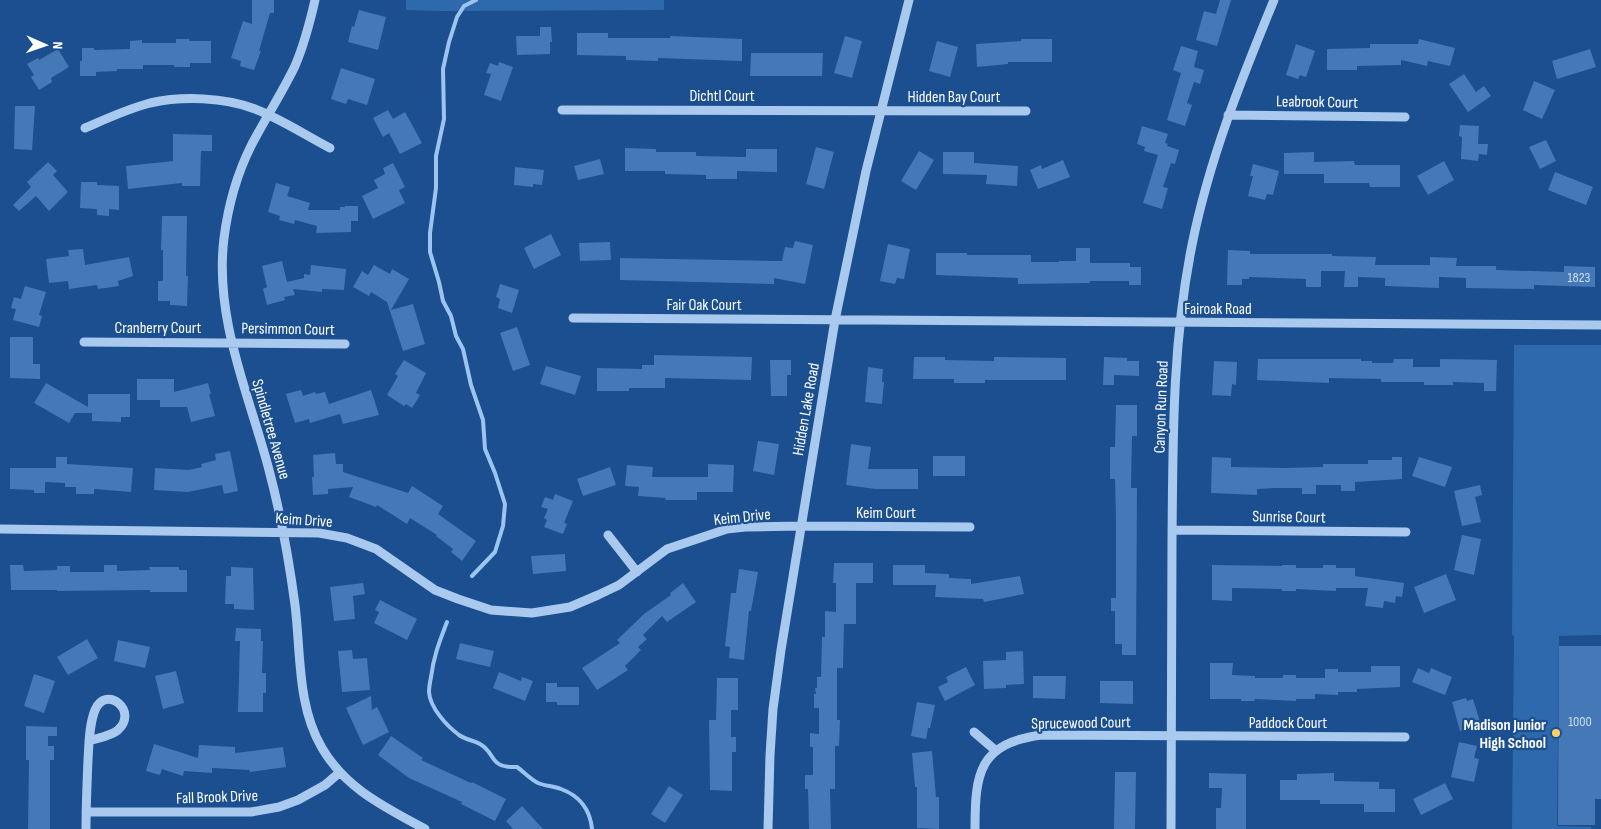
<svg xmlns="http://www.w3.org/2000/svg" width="1601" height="829" font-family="'Sofia Sans Condensed',sans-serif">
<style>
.green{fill:#2e69ad}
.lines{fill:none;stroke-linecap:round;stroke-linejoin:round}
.stream{stroke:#9cc4f0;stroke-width:4}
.building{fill:#4478b7}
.minor{stroke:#a9c9ee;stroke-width:9}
.poi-dot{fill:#ffd166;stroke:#1b4f8f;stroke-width:2}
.labels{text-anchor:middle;stroke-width:4.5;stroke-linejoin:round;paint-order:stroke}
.number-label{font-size:14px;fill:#d0dded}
.street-label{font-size:16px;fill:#fff;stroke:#1b4f8f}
.poi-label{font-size:16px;font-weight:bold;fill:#fff;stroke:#1b4f8f;text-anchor:end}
</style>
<rect width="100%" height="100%" fill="#1b4f8f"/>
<path class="green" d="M406 0H664V10L438 11 406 10Z
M1514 345H1601V635L1559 636 1557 826 1591 827V829H1512L1514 636 1512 635Z"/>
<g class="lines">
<path class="stream" d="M472 576 495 552 503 526 505 504 495 473 485 449 483 420 471 385 463 349 456 336 451 316 443 301 439 282 430 252V233L436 188V156L444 119 443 69 449 42 457 17 464 6 476 0
M447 622C439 643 434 655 431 677 430 682 429 687 429 692 430 708 447 726 459 735 466 740 473 740 480 744 497 754 488 768 517 767 524 772 530 779 538 783 545 786 553 786 561 789 580 796 590 809 592 829"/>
</g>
<path class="building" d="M252 0H274V13H270L259 51H261L254 70 240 66 241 61 231 58 243 21 252 24Z
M1220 0H1231L1217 46 1196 40 1204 11 1216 14Z
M359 10 386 17 378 50 348 42 352 26 354 27Z
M540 27H551L552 42H550V54L517 55 516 36H540Z
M577 33H608V38H670V36L742 39V61L658 58V61L626 60V56L577 55Z
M845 36 862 41 852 78 834 73Z
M176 39H189V41H211V63H190V67H174V65H143V69H117V71L96 72V76H80V61H82V48H94V50L130 49V41L142 40V43H176Z
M1021 39H1052V62H1008V64L977 67 976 44 1021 41Z
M1419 39 1455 48 1450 66 1428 61 1427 66 1401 60V65L1357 66V70H1327V49L1370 48V44H1418Z
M937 41 958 47 950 77 929 71Z
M1296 44 1315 51 1306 77 1300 75 1298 79 1286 75Z
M1181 46 1198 51 1194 67 1204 70 1200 84 1194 82 1187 103 1192 105 1185 126 1167 120 1181 73 1173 70Z
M58 49 69 67 51 78 52 82 39 90 31 77 34 75 27 64 38 58 39 60Z
M1590 49 1596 67 1557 79 1552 61Z
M751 53H823L822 76H750Z
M499 62 513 67 501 101 484 95 491 74 486 73 490 63 498 66Z
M341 68 375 79 367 105 348 99 346 104 331 99Z
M1464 74 1476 92 1484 86 1491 96 1468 112 1449 84Z
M1534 81 1555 90 1542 119 1523 110Z
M15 106H35L32 150 14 149Z
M388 110 393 119 405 112 422 143 400 154 389 133 383 137 373 118Z
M1460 125 1479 126 1478 144H1488L1487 155 1479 154 1478 161 1461 159 1462 137 1459 136Z
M1142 126 1168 134 1165 143 1168 144 1167 146 1179 150 1175 164 1171 163 1163 187 1168 188 1162 209 1143 203 1158 155 1144 151 1145 147 1137 144Z
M173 134 212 135V151H201L200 186H182V183L128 189 126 166 173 161Z
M1546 140 1556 161 1540 169 1529 147Z
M816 147 834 152 824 189 806 184Z
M625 148 656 149V152H696V156L746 157V149H777V172L737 171V179H706V175L665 174V171H625Z
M919 151 934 160 916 190 901 181Z
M943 152H974V163L1018 166 1017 186 986 184 987 175 943 174Z
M1314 152V162L1354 161 1355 165H1400V187H1370L1369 183H1324V174H1284V153Z
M600 159 604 174 578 180 574 166Z
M1063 160 1070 177 1038 189 1030 170 1041 165 1042 169Z
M1444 161 1454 180 1428 195 1417 176Z
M48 162 57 171 53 175 68 192 49 211 36 196 19 211 13 205 31 187 27 182Z
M393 163 405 187 399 190 405 203 373 219 362 196 378 188 374 180 385 174 383 168Z
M1253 164 1279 171 1273 195 1267 194 1265 200 1248 196 1253 176H1250Z
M515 167 544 170 542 185 533 184V187L514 185Z
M1555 172 1593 187 1586 205 1548 190Z
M81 182H97V185L119 186V210L109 209V216L97 215V209L80 208Z
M276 183 290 187 287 196 310 203 308 210H340V207H345V206H358V221H351V232L316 233 317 226 295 220 294 224 279 220 280 216 268 212Z
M162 216H187L186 276H188L187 306 170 305V301H158V281H163V250H161Z
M551 234 561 255 534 269 524 248Z
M795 241 813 245 805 284 774 278V284L620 280V258L782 261 785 247 793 248Z
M610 242 611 260 580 261 579 243Z
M888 244 910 249 904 279 897 278 895 284 880 281Z
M1076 248H1090V263H1130V267H1141V285H1129V281H1090V283L1018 284V278L936 275V253H967V255H1031V262H1059V261H1076Z
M83 249 85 265 129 257 133 276 118 281 119 286 98 289 97 285 69 289 68 281 49 283 46 259 69 256 68 250Z
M1228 250 1250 251V254H1332V256L1376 257 1375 265H1430V257L1457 258 1456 266H1496V270L1564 272V266L1595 267V287L1534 285V289L1466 288V278L1439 277V288L1385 286V278L1358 277V287H1344L1345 271H1321V287H1306V279L1249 277V279H1242V285H1227Z
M282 261 287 282 304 278V274L310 275 311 265 346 269 344 290 322 289V292L293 289 295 295 284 297 285 300 267 305 263 289 267 287 262 266Z
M374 265 390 274 392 269 409 279 391 310 413 304 425 344 403 351 387 302 371 292 369 296 353 287 362 271 368 275Z
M500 284 519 290 512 313 498 308 500 299 496 297Z
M25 286 46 292 39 315 42 316 39 327 13 320 16 309 11 308 14 297 21 299Z
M517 327 530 365 513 371 500 333Z
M10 337H33V364H40V379L10 378Z
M654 355 752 357 751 380 665 378V388H629V391H597V368L642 369V365H654Z
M914 357H945V360L994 361V357L1066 358V380H985V383H954V379H913Z
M1104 357 1127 358V361H1139V376L1114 375V385H1103Z
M1258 359H1361V361H1372V363H1393L1394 359H1413V367H1440V359L1497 360 1496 391H1484V383L1453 382V385H1424V382H1381V379L1329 378V383L1257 380Z
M404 360 426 373 416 393 420 395 412 408 406 404 404 406 387 395 398 376 395 374Z
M770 360H791V375H787V396H771Z
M1214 361 1237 362 1236 385 1232 384 1231 396 1212 395Z
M546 366 581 376 575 395 540 384Z
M868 367 883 369 882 382H884L882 404 865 402Z
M137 379H174V392L208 383 211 394H209L215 416 191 422 187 407H160V400H137Z
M46 383 88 407V394H130V417H121V422L92 421V413H75L69 423 34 403Z
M301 390 303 396 315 392 316 394 325 392 329 404 371 390 379 415 343 424 340 414 310 423 309 419 295 423 286 394Z
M1116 405H1137V436H1132L1131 488H1137L1136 655H1122V644H1115V611H1111V598H1116V519L1115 479H1110V447H1115Z
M758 441 779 444 774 475 753 471Z
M851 444 871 447 868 469H918V489H875L846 485Z
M230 451 238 491 224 494 222 485 188 492 154 490 155 468 189 470 202 467 201 464 216 460 215 454Z
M335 453 336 464H343V472L408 493 412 486 443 506 438 514 476 541 462 561 451 552 453 549 436 536 437 535 410 518 407 524 377 505 376 507 349 497 353 487 328 489V494L313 495 312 477H314L313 455Z
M933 456H965V476H933Z
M56 457H67V464L133 468 131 492 94 489V494H76V487H65V483L45 482V493H34V490L10 489V468H56Z
M1212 457 1231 458V467L1284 468 1323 467V464H1368V460H1392V457H1402V479L1355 482V491H1341V485H1316V494H1302V488H1275L1257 489V495L1211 493Z
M1419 457 1452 467 1445 487 1412 476Z
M708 464 734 465 733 492H697V500H665L666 498 638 496 639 487 625 486 627 465 653 467 652 477H708Z
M610 467 616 485 583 496 577 479Z
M1480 485 1482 495 1475 497 1481 522 1462 526 1454 491Z
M555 494 573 501 564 523 567 524 563 534 544 527 547 520 544 518 548 509 541 507 545 497 553 500Z
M1462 535 1481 539 1474 575 1454 570Z
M565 554 566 571 533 574 531 556Z
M834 563H873V583H856V624H844L843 668H837V720H840L839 746H835V789H830L831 829H809L808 789H805V775H813V747H810V733L819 734V708H814V694H816L815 688H817V677H821L822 637H825V611L836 612V583H833Z
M10 565H23L24 571 57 570V566H70V572H104V565H117V571L150 570 149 567H179V570H187V592H150V590L57 591V590H11Z
M893 565H925V573L949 574V578L971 579V584L1020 576 1024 594 984 602 983 599 935 597 936 585H893Z
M1212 565 1282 566V565H1296V568H1323V565H1336V568H1355V576L1404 583 1402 597 1396 596 1395 603 1384 601 1383 608 1365 606 1368 588H1336V591L1296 589V591H1282V589L1232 588V601L1212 600Z
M231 567 253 568 254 610 234 609V604H225L226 576H231Z
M739 569 758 572 751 611H749L744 660 729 658 730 647 725 646 731 593H736Z
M1446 574 1456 600 1424 613 1414 587Z
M363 583 365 594 353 596 355 619 334 621 330 587Z
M683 583 696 602 667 622 662 616 643 635 647 639 638 647 641 650 625 666 628 670 597 690 582 668 620 643 617 640 644 614 671 595 670 593Z
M380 600 417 619 407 640 374 623 379 612 375 610Z
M236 628 261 629V641H263L262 673H266V693H263V712H238L240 641H235Z
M87 639 98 658 68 675 57 657Z
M118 640 150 647 145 668 114 661Z
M460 643 494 651 490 667 456 659Z
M1559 646H1601V799H1595V825H1558Z
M352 650 353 659 367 658 370 690 342 692 338 651Z
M1023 651 1024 684 1006 685V688L984 689 983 661 1006 660V652Z
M1210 663H1233L1232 675 1255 676V678H1283V675H1296V678H1325V669H1338V672H1371V666H1400V687L1357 689V692H1338V695L1315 694V699H1296V701L1255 699 1254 701H1241V699H1210Z
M966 667 975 685 945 701 938 687 948 682 946 677Z
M1418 668 1429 673 1431 668 1452 677 1445 695 1412 682Z
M176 671 184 703 163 709 155 676Z
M499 672 521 681 522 677 533 681 525 701 493 688Z
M34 674 55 681 44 713 24 706Z
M1033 676H1066L1065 699 1033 698Z
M717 678H738V710H731V737H736V752H732V791L710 790 709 720H716Z
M1100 681H1133V704L1100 703Z
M546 683H557V687H579V705H557V702H546Z
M371 696 372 710 377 707 389 732 363 745 346 708Z
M1466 698 1467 701 1473 699 1481 725 1460 731 1452 702Z
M917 702 935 705 930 728H928L926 739 911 736Z
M26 726 57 727V736H48V746H54V760H50V829H28L29 760H26Z
M391 736 423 758 421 760 471 783 472 782 506 799 495 821 461 804 462 802 409 778 378 755Z
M1459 742 1477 746 1474 758 1479 759 1474 782 1451 777Z
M154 744 198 758 199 745 235 747V753L283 747 286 767 250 772 249 770 212 768V773L184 771 183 776 162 769 160 775 146 771Z
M932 751 936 797H939V829L917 828V787H915L912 753Z
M1115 772H1136L1135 829H1114Z
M1209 773 1246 774V829H1216V808H1221L1222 788H1209Z
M1334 773V781L1379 782V789H1395V812H1364V804H1320V800H1280V780H1297V774Z
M1445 783 1453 799 1421 815 1413 799Z
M669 786 683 795 665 823 651 814Z
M522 806 543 829H513L506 821Z"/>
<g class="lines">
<path class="minor" d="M315 0C310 22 304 45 295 66 282 93 265 119 251 146 237 174 228 207 224 238 214 319 249 394 269 470 281 515 289 560 295 605 301 653 297 706 322 748 346 789 385 807 425 829
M562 110 1026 111
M1228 115 1405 117
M85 128C106 119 127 109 150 103 182 96 224 97 255 109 281 119 305 135 330 148
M573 318 1601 325
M84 342 345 344
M0 529 319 533 347 538 376 549 435 590 458 599 491 610 532 613 570 607 598 595 619 585 667 549 727 529 745 527 801 526 970 527
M1172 530 1406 532
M608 535 637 572
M974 732 995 750
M86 812H251L279 807 298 800 325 785 339 773
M86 829C86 806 87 783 88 760 89 744 89 725 95 710 106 684 139 711 118 730 111 736 98 738 89 741
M768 829 770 755 773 709 781 650 835 320 866 171 909 0
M975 829C975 773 979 743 1042 735L1405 737
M1171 829C1171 733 1172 637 1172 541 1173 440 1172 344 1192 245 1209 160 1241 80 1274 0"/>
</g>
<circle class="poi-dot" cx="1556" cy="733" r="5"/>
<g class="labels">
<g class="number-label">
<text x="1579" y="282">1823</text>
<text x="1580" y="726">1000</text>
</g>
<g class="street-label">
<text x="722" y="101">Dichtl Court</text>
<text x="954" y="102">Hidden Bay Court</text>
<text transform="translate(1317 101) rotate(1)" y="6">Leabrook Court</text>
<text x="704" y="310">Fair Oak Court</text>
<text x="1218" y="314">Fairoak Road</text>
<text x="158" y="333">Cranberry Court</text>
<text transform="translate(288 328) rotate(1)" y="6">Persimmon Court</text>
<text transform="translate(1160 407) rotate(-88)" y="6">Canyon Run Road</text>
<text transform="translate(805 409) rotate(-80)" y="6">Hidden Lake Road</text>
<text transform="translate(272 429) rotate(74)" y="6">Spindletree Avenue</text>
<text x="886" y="518">Keim Court</text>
<text transform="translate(742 516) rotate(-6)" y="6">Keim Drive</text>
<text transform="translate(1289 516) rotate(1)" y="6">Sunrise Court</text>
<text transform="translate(304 519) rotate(4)" y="6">Keim Drive</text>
<text transform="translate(1081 722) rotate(-1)" y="6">Sprucewood Court</text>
<text x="1288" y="728">Paddock Court</text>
<text transform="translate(217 796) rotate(-2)" y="6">Fall Brook Drive</text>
</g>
<g class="poi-label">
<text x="1546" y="730">Madison Junior<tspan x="1546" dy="18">High School</tspan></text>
</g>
</g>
<g transform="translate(45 45) rotate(92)" stroke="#1b4f8f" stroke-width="4" paint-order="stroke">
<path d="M0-4L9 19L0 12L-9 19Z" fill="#ffffff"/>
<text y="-8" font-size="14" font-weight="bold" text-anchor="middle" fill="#ffffff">N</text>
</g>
</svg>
